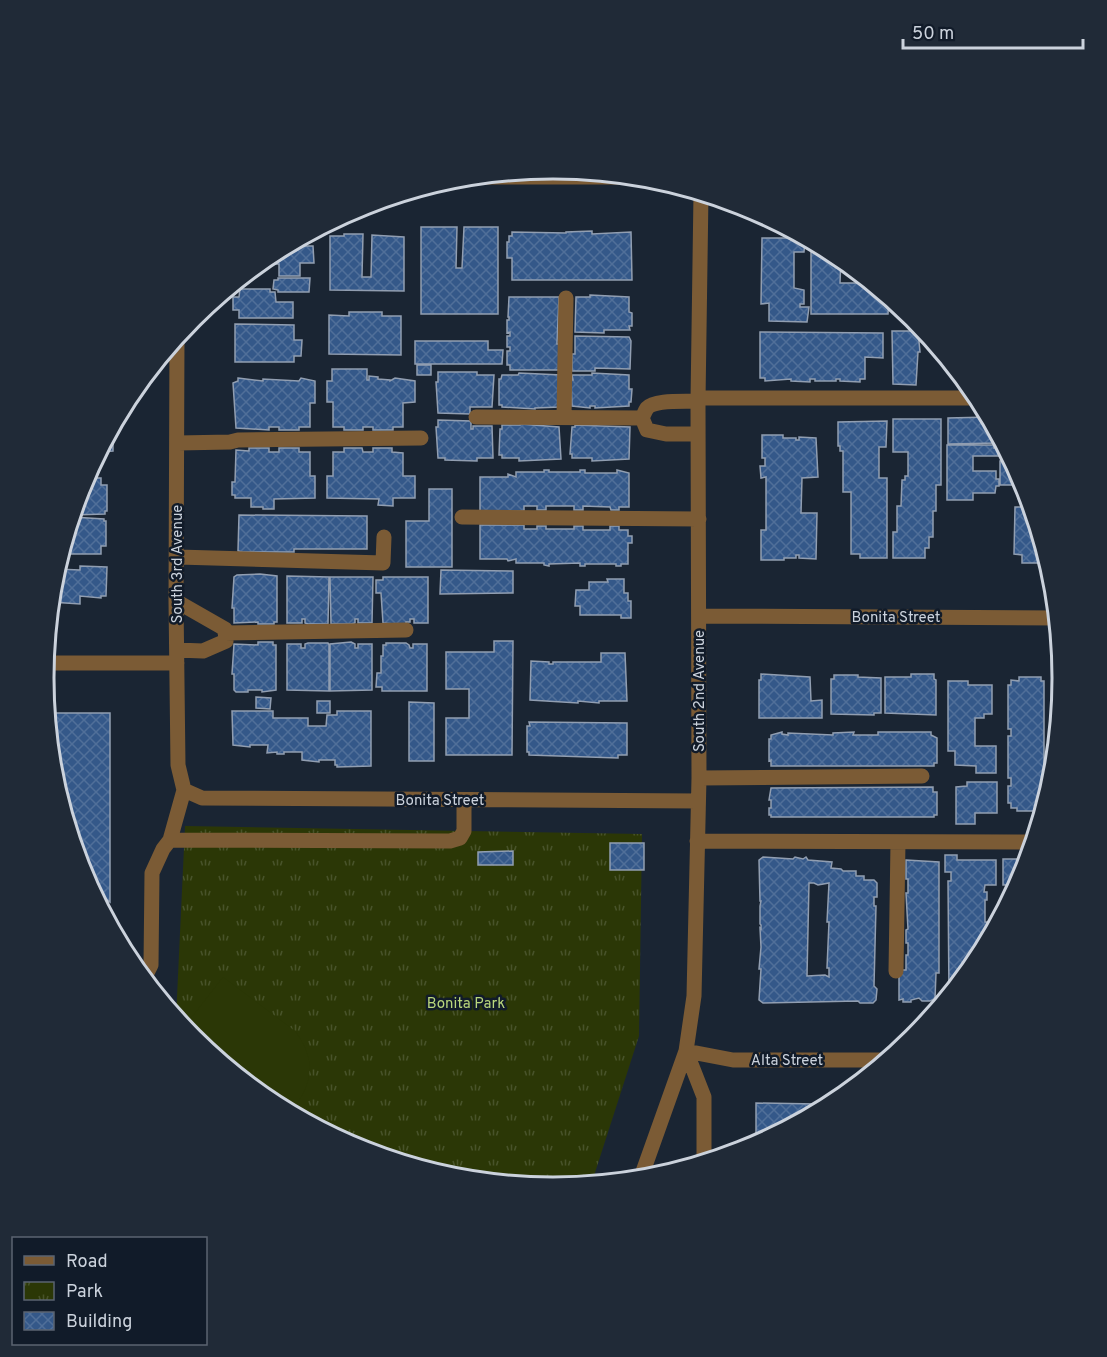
<svg xmlns="http://www.w3.org/2000/svg" width="1107" height="1357" font-family="Overpass,sans-serif">
<style>
.park{fill:url(#park-tufts)}
.pitch{fill:#2b3706}
.building{fill:url(#building-cross-hatch);stroke:#919eb1;stroke-width:1.5;fill-rule:evenodd}
.lines{fill:none;stroke-linecap:round;stroke-linejoin:round}
.minor{stroke:#7b5b35;stroke-width:15}
.labels{text-anchor:middle;stroke-width:5;stroke-linejoin:round;paint-order:stroke}
.street-label{font-size:15px;fill:#cbd2dc;stroke:#111b29}
.park-label{font-size:15px;fill:#bad77c;stroke:#111b29}
.rim{fill:none;stroke:#cbd2dc;stroke-width:3}
</style>
<defs>
<pattern id="park-tufts" width="24" height="20" patternUnits="userSpaceOnUse" patternTransform="scale(1.5)"><rect width="24" height="20" fill="#2b3706"/><path d="M3 7l-1-3M5 7V3M7 7l1-3M15 17l-1-3M17 17v-4M19 17l1-3" fill="none" stroke="#48532a"/></pattern>
<pattern id="building-cross-hatch" width="8" height="8" patternUnits="userSpaceOnUse" patternTransform="scale(1.5)"><rect width="8" height="8" fill="#345889"/><path d="M0 0l8 8M0 8l8-8" fill="none" stroke="#506f99"/></pattern>
</defs>
<rect width="100%" height="100%" fill="#1a2533"/>
<path class="park" d="M185 826 642 834 639 1036 591 1185 553 1188 454 1179 358 1150 270 1102 193 1039 176 1019Z"/>
<path class="pitch" d="M223 977 295 1031C318 1062 312 1085 290 1113L270 1102 193 1039 185 1030 188 1022Z"/>
<path class="building" d="M421 227H457L456 268H462L464 227H498V314H421Z
M592 231V234L631 232 632 280H512V258H507V242H509V236H512V232L566 233V232Z
M344 234H363L362 277H371L372 235 404 237V291L330 290V236H344Z
M762 238H805L804 252H794V288L804 290V304H800V307H809L807 322 769 321V303L761 304Z
M297 240H300L302 246H313L314 263H300V276H279V264H258L270 254Z
M811 241 841 257 840 283H859V273L889 297 888 314H811Z
M278 278H310L309 292H278V290L273 289 274 280H278Z
M240 289H270V292H275L276 302H293V318H239V310H233V297H239Z
M590 295 629 297V312L632 313V326H629L630 330H604V333L575 332 576 297H590Z
M509 297H559L557 344H559V370H510V365H507V351H510V347H507V336H510V332L507 333V320H509V317H508Z
M895 302 912 316H901V312H894Z
M349 312H382V316H401V355L329 354V315L349 316Z
M235 324 294 325V340H302L301 356H294V362H235Z
M892 331H918L920 352H918L916 385 893 384Z
M760 332 883 333V358L865 357V379H860V382L840 381V379H836V381H815V379H810V382L791 381V379L765 381V378H760Z
M575 336 629 337 631 341 630 369 595 368V371H572V354H575Z
M415 341H488V350H503L502 364H415Z
M417 365H431V375H417Z
M332 369H367V380H369V376L378 377V379L390 380V381L395 378 415 381V402L403 403V427H393V430H373V427H363V430H344V427H333V402H327V381H332Z
M438 372H477V375H494L492 407H470V414L438 413 436 382H438Z
M519 373 561 375 559 407 535 408V409L502 407V405H499V379H501L502 375H518Z
M592 373 629 375V389H632L631 402H629V406L595 408V406H590V408L572 406 571 380H573L572 375H592Z
M238 378 263 381V379L299 381 301 378 315 381V403H310V427H299V430H279V427H269V430L236 428 233 383 238 381Z
M989 417 997 431V443L948 444V418Z
M893 419H941V485H936V511H933V537H929V548H925V558H893V532H897V506H901L902 480H905V476H908V452H893Z
M438 420 471 421V429H473V426H492L493 458H477V461L445 460V458H438L436 427H438Z
M887 421 886 447H879V478H887V558H860V554H851V492H843V451H840V446H838V422Z
M520 424 559 427 561 459 519 461V458H502V455H499L500 429H502V425H520Z
M575 425 630 427 629 459 592 461V458H572V454H570L572 427H575Z
M113 426V451L99 452Z
M762 435H783V438H796V440H799V437L816 438 818 477 802 478 801 513H817L816 559 799 558V555H796V558H784V560H761V530H766V477L761 478 760 466H765V458H762Z
M947 445H994V448L1000 447V456H973V471H996V479H999V486H996L995 493H973V500H947Z
M249 448H269V452H279V448H299V452H310V476H315V498L274 499V509H263V507H251V498H235V495H232V482H235L236 450 249 451Z
M344 448H362L363 452H373V448H392V452L403 453V476H415V498H393V506L378 505 379 499 327 498V476H333V452H344Z
M1000 461H1013L1024 483 1023 485H1000Z
M544 470H549V472H580V470H585V473H617V470L629 473V507H619V510H611L610 507 583 506V510H574V506H546V510H537V506H524V511H480V477H508V474L516 477V472H544Z
M85 478H101V485H107V511H105V514L73 515Z
M429 489H452V567H406V521H429Z
M1015 507H1032L1049 563H1022V555L1014 554Z
M239 515 367 516V549H294V552H242L238 551Z
M72 517 104 519V521H106V546H101V554H61Z
M480 525H524V529H537V526H546V529H574V526H583V530H610V526H619V530H628V536H632V543H628V564H621V566H616V564H585V566H580V563L549 564V566L544 565V563H516V559L508 561 507 559H480Z
M80 566 107 567 106 596H101V598L80 596V604L51 602 56 569 80 570Z
M441 570 513 571V593L440 594Z
M260 574 277 576V622H274V624H258V622L234 623V608H232L234 577 237 575Z
M287 576 329 577 328 624H308L305 623V619H302V623H287Z
M330 577H373L372 623H358V619H355V623L351 624H331Z
M383 577H428V623H414V619H410V622H406V625L383 623 381 593H376V580H383Z
M607 579H624V593H628V601H631V618H621V615H580V606H575L576 590H589V582H608Z
M494 641H513L512 755H446V718H469V689H446V652H494Z
M258 642H273V645H276V690L262 692V690H248V692H236L234 690V674H232L234 644 258 645Z
M351 642 355 644V648H358V644H372V690L330 691V644Z
M308 643H328L329 645V691L287 690V644H301V648H305V644Z
M386 643H406L409 645 410 648H413V644H427V691H382V687H376L377 673H381V656H383V645H386Z
M601 653H625L627 701H599V703L578 701V703L530 700 531 661 549 662V664H553V662H601Z
M761 674 810 677 811 701 822 700V718H759V680H761Z
M911 674H934V679L936 680V715L885 713V677H911Z
M834 675H858V677L881 678V713H874V715L831 714V679H834Z
M1019 677H1041V681H1044V811H1017V808H1011V803H1008V786H1011V778H1008V736H1011V729H1008V685H1011V680L1019 681Z
M948 681H968V685H992V714H984V718H975V746H996V773H976V766L955 765V751H948Z
M256 697 271 698 270 709 256 708Z
M317 701H330V713H317Z
M409 702 434 703V761H409Z
M232 711H273V718H308V726H326L327 715H337V711H371V766L337 767V765H335V760H319V762L302 760V752H284V754H277V752L267 753 268 745H250V747L233 745Z
M47 713H110V902L90 889 82 873 53 778Z
M529 722 627 723V755H618V758L529 755V752H527V726H530Z
M782 732V734L788 735V733L833 735V733L854 732 853 735H878V732H931V735L937 738V763H934V766H771V760L769 761V739H771V735Z
M967 782H997V813H975V824H956V787L967 786Z
M933 787V792H937V815H934V817H771V815H769V808H771V800H769L771 788Z
M610 843H644V870H610Z
M513 851V865H478V852Z
M945 855H957V860H996V885H985L984 892H987V900H985V922H987L986 947 977 962 949 997 948 881H951V872H945Z
M763 857 793 859 795 857 803 859 806 857 808 860 832 862 831 868 841 869 843 871H856V876H864V880H874L877 883V897H874V906H876L874 986 877 989 876 1000 873 1003H860L858 1001 763 1003 759 1000 761 969H759L761 947 760 928 761 929V925L760 924V906L761 901H760L759 860ZM809 883H814L818 885 829 883 827 922H829L827 968H829V977L825 975 807 976Z
M1003 859H1029L1025 874 1012 898H1010V890H1012V885H1003Z
M906 860 939 862V973H936L935 999 930 1001H922L919 998 911 1000V1002H903V999L899 1000V970H906V955H908V943H906V930L908 929 906 893H908V879H906Z
M756 1103 816 1104V1114L774 1136H756Z"/>
<g class="lines">
<path class="minor" d="M470 177H642
M698 398H979
M698 401C686 402 655 399 647 408 645 411 644 414 642 418L647 430 666 434H698
M476 417 642 418
M564 417 566 298
M178 443 230 442 238 440 421 438
M462 517 699 519
M178 557 383 563 384 537
M176 601 225 629 226 641 203 651 177 650
M699 616 1058 618
M225 633 406 630
M45 663H177
M699 778 922 776
M184 790 202 798 698 801
M170 840 450 841 460 838 464 831V800
M697 841 1034 842
M896 971 898 842
M141 976 147 973 151 965 152 873 163 849 170 840 184 790 178 765 176 601 177 337
M686 1051 733 1060H889
M686 1051 704 1097V1163
M640 1180 686 1051 694 996 699 778 698 401 701 193"/>
</g>
<g class="labels">
<g class="street-label">
<text transform="translate(177 564) rotate(-90)" y="5">South 3rd Avenue</text>
<text x="896" y="622">Bonita Street</text>
<text transform="translate(699 691) rotate(-90)" y="5">South 2nd Avenue</text>
<text x="440" y="805">Bonita Street</text>
<text x="787" y="1065">Alta Street</text>
</g>
<g class="park-label">
<text x="466" y="1008">Bonita Park</text>
</g>
</g>
<path d="M0 0H1107V1357H0ZM54 678a499 499 0 1 1 998 0a499 499 0 1 1-998 0Z" fill="#202a37" fill-rule="evenodd"/>
<path class="rim" d="M54 678a499 499 0 1 1 998 0a499 499 0 1 1-998 0Z"/>
<rect x="12" y="1237" width="195" height="108" fill="#111b29" stroke="#5b6471" stroke-width="1.5"/>
<rect x="24" y="1256" width="30" height="9" fill="#7b5b35" stroke="#5b6471" stroke-width="1.5"/>
<text x="66" y="1267" font-size="18" fill="#cbd2dc">Road</text>
<rect x="24" y="1282" width="30" height="18" fill="url(#park-tufts)" stroke="#5b6471" stroke-width="1.5"/>
<text x="66" y="1297" font-size="18" fill="#cbd2dc">Park</text>
<rect x="24" y="1312" width="30" height="18" fill="url(#building-cross-hatch)" stroke="#5b6471" stroke-width="1.5"/>
<text x="66" y="1327" font-size="18" fill="#cbd2dc">Building</text>
<path d="M903 39v9h180v-9" fill="none" stroke="#cbd2dc" stroke-width="3"/>
<text x="912" y="39" font-size="18" fill="#cbd2dc" stroke="#111b29" stroke-width="4.5" paint-order="stroke">50 m</text>
</svg>
